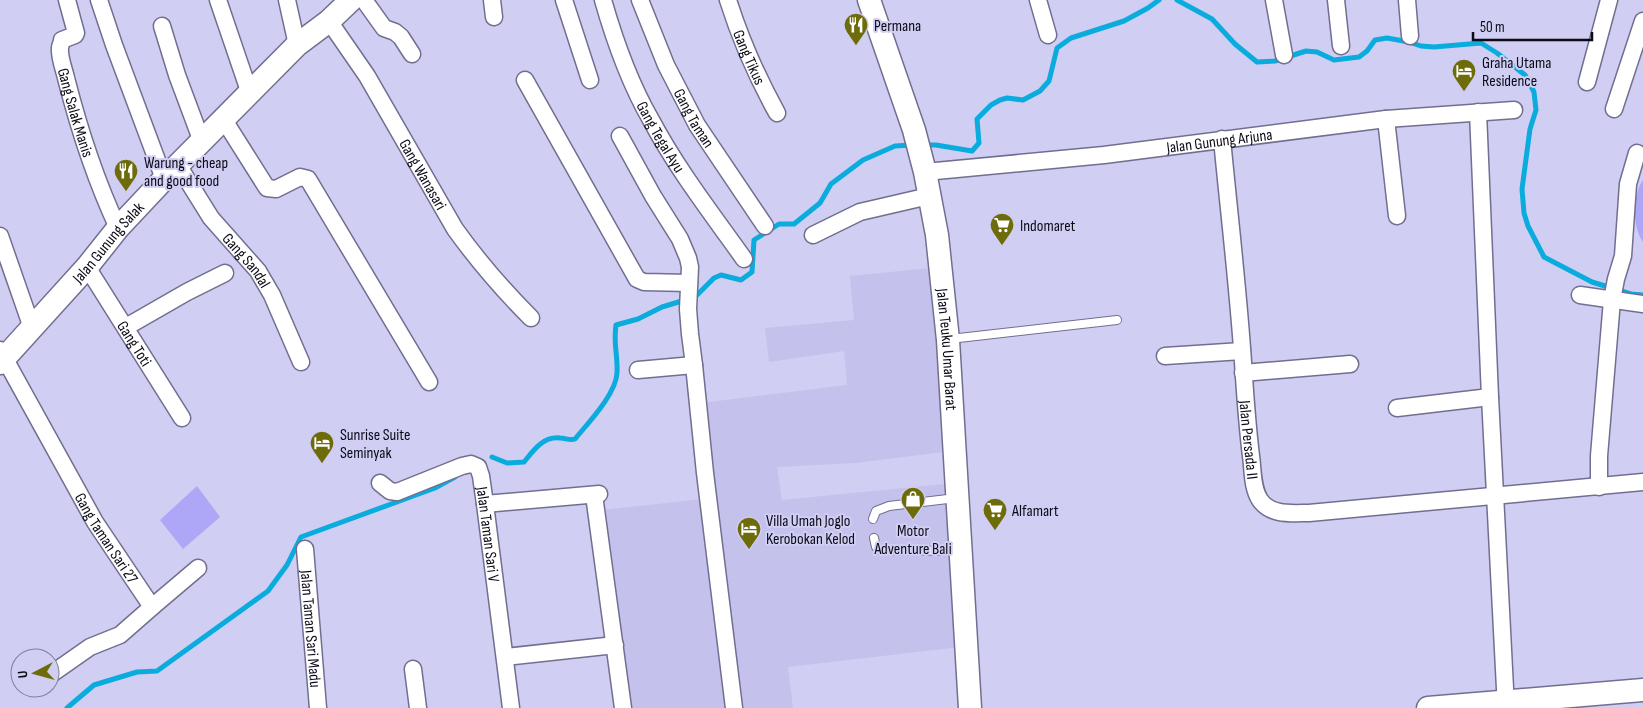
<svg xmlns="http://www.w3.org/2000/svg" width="1643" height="708" font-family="'Sofia Sans Condensed',sans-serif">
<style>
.built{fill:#c4c1ed}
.green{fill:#aea6f7}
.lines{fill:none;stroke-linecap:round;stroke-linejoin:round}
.stream{stroke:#0aabdd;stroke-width:5}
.lane-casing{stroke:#716f8f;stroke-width:10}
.street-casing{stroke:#716f8f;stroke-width:19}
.secondary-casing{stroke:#716f8f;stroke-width:25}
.lane{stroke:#fff;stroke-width:8}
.street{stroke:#fff;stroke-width:16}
.secondary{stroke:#fff;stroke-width:22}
.labels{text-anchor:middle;stroke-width:4;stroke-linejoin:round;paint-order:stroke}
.poi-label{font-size:16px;fill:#0b0a16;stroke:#d0cef2;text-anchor:start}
.street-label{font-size:16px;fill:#0b0a16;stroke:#d0cef2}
</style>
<rect width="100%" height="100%" fill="#d0cef2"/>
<path class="built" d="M931 268 951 451 855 463 777 467 782 500 955 483 977 645 788 667 793 708H624L593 511 712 498 701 403 847 385 844 351 769 362 765 328 854 320 850 276Z"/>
<path class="green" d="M1643 180V242C1632 226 1632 196 1643 180Z
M197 486 220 517 183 549 160 520Z"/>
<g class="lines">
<path class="stream" d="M1177 0 1212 19 1235 44 1257 62 1275 61 1306 51 1317 52 1334 60 1359 57 1367 51 1375 40 1387 38 1409 42 1421 46 1434 47 1481 43 1497 53 1525 75 1534 92 1536 110 1530 129 1522 189 1524 213 1528 226 1544 257 1592 282 1631 294 1643 295
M923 145H936L972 151 979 143 977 119 991 105 1000 100 1007 98 1023 100 1040 91 1049 81 1057 48 1071 38 1124 21 1148 8 1159 0
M492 457 507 463 524 462C533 451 543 436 560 438 566 438 569 441 575 439 588 423 616 394 617 373 618 356 613 343 616 325L638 319 662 307 695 297 714 278 721 275 741 280 752 272 754 240 779 224H794L820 203 831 184 863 160 895 146 912 145
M67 708 94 685 137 672 157 671 268 591 287 565 301 537 435 488 455 477"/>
<defs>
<path id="lane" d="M950 339 1117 320
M873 519 876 511 889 506 956 498
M874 538 876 547 880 550 958 551"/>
<g id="street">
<path id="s1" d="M67 0 76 33 75 35 62 40C62 43 60 45 60 48 59 57 64 69 66 78 79 129 96 181 118 228"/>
<path d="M99 0 114 45 164 179"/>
<path d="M218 0 250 94"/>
<path d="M287 0 297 45"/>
<path d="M364 0 384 28 395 32 401 37 412 54"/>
<path d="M492 0 494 17"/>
<path d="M564 0 590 80"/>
<path id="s2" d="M603 0C615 42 629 82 651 120 677 169 712 214 744 259"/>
<path id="s3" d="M640 0 666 65 697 125 765 226"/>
<path id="s4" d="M728 0C741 41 756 75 777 113"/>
<path d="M1038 0 1048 35"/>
<path d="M1274 0 1284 55"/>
<path d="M1336 0 1341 46"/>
<path d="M1407 0 1410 36"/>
<path id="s5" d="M329 21 367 76 455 229C478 261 503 290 531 318"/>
<path d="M162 26 177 75 202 142"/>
<path d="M525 80 637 279 644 282 689 283"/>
<path d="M1587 82 1609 0"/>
<path d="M1614 109 1643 21"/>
<path d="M1478 112 1490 397 1506 708"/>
<path d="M1386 119 1397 216"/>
<path d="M224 120 267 188 276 189 300 177 308 179 429 382"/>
<path d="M620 136 653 196 680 239 688 258 690 267 688 309 690 334 694 365 705 473 734 708"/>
<path id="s6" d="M1222 139C1229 213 1238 287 1243 362 1245 393 1247 424 1251 456 1253 470 1252 488 1260 500 1271 516 1292 513 1309 513L1643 482"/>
<path id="s7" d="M178 165 211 218 258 271 272 295 301 362"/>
<path id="s8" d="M925 172 1104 155 1386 119 1514 110"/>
<path d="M813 235 860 212 929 196"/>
<path d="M0 236 32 328"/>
<path id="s9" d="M87 267 182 418"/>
<path d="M1580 295 1643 304"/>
<path d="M126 327 187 292 225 273"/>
<path id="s10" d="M0 350 95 522 152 607 120 635 90 647 50 675"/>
<path d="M1165 356 1242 351"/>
<path d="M638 370 694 365"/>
<path d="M1243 373 1350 364"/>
<path d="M1397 408 1490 397"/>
<path id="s11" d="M380 483 390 491 397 492 462 466 471 464 478 467 481 476 485 504 511 708"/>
<path d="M1599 487V456L1612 300 1616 279 1623 256 1628 184 1637 153"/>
<path d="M594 495 623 708"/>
<path d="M485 504 599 494"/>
<path id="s12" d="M305 549 318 708"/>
<path d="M152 607 198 568"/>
<path d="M505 657 615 645"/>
<path d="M413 669 418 708"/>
</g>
<g id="secondary">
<path id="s13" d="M869 0 914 130 925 172 937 235 948 340 970 708"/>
<path id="s14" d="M0 363 87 267 118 228 164 179 297 45 329 21 351 0"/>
<path d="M1428 708 1643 690"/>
</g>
</defs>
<use href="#lane" class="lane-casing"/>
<use href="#street" class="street-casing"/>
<use href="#secondary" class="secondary-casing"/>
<use href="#lane" class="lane"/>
<use href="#street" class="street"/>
<use href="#secondary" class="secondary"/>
</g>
<defs>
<symbol id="restaurant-pin" viewBox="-11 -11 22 30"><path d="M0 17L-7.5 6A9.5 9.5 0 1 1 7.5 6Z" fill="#6e6c0a" stroke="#d0cef2"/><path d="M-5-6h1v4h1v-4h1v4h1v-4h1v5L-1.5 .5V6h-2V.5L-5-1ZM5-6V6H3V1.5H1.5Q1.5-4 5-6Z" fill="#fff"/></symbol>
<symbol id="hotel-pin" viewBox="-11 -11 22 30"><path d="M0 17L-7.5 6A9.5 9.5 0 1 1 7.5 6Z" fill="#6e6c0a" stroke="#d0cef2"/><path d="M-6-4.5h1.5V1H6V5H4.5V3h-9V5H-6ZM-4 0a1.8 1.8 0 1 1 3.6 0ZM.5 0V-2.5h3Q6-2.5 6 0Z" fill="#fff"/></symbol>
<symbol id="supermarket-pin" viewBox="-11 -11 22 30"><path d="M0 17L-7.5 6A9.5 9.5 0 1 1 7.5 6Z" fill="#6e6c0a" stroke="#d0cef2"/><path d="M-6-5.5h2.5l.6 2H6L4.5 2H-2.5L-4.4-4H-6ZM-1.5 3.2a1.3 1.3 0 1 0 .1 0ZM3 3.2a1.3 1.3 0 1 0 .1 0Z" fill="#fff"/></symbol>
<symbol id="shop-pin" viewBox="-11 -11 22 30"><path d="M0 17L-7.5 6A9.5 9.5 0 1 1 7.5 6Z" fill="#6e6c0a" stroke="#d0cef2"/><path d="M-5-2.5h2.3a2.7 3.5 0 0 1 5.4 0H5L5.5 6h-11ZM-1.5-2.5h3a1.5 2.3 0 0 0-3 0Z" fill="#fff"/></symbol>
</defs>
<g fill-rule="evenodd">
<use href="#restaurant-pin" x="842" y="11" width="28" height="38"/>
<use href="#hotel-pin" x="1450" y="57" width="28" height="38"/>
<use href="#restaurant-pin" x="112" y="157" width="28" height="38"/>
<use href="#supermarket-pin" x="988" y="211" width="28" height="38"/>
<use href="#hotel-pin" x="308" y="429" width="28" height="38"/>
<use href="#shop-pin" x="899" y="485" width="28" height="38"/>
<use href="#supermarket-pin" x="981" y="496" width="28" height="38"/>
<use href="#hotel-pin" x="735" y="515" width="28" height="38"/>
</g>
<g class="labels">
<g class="poi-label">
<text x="874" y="31">Permana</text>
<text x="1482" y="68">Graha Utama<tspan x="1482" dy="18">Residence</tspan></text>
<text x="144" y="168">Warung - cheap<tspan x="144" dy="18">and good food</tspan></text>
<text x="1020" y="231">Indomaret</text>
<text x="340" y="440">Sunrise Suite<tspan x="340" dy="18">Seminyak</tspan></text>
<text x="1012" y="516">Alfamart</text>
<text x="766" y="526">Villa Umah Joglo<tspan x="766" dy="18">Kerobokan Kelod</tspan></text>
<text x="913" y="536" text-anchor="middle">Motor<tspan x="913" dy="18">Adventure Bali</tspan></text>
</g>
<g class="street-label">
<text dy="6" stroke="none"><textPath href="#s4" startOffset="61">Gang Tikus</textPath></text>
<text dy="6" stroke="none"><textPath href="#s1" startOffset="125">Gang Salak Manis</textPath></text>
<text dy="6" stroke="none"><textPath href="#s3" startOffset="130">Gang Taman</textPath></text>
<text dy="6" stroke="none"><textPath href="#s2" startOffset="149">Gang Tegal Ayu</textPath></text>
<text dy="6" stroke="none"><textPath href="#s8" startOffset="296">Jalan Gunung Arjuna</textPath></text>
<text dy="6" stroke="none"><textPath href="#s5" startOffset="180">Gang Wanasari</textPath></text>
<text dy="6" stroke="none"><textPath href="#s14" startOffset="162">Jalan Gunung Salak</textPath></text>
<text dy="6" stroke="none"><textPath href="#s7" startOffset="118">Gang Sandal</textPath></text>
<text dy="6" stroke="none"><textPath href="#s9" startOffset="90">Gang Toti</textPath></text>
<text dy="6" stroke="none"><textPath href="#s13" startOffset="360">Jalan Teuku Umar Barat</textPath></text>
<text dy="6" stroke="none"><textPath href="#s6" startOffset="302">Jalan Persada II</textPath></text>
<text dy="6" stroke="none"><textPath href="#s11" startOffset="175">Jalan Taman Sari V</textPath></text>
<text dy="6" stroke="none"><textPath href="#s10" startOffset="216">Gang Taman Sari 27</textPath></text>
<text dy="6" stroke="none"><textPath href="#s12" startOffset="80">Jalan Taman Sari Madu</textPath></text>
</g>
</g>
<g transform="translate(35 673) rotate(264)"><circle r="24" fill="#d0cef2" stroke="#81809a"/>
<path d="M0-4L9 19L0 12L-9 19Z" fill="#6e6c0a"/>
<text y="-8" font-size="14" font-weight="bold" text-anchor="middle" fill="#0b0a16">U</text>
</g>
<path d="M1473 32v8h119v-8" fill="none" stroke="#0b0a16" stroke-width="2.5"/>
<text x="1480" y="32" font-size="15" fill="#0b0a16" stroke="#d0cef2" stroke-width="4" paint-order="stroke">50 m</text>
</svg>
